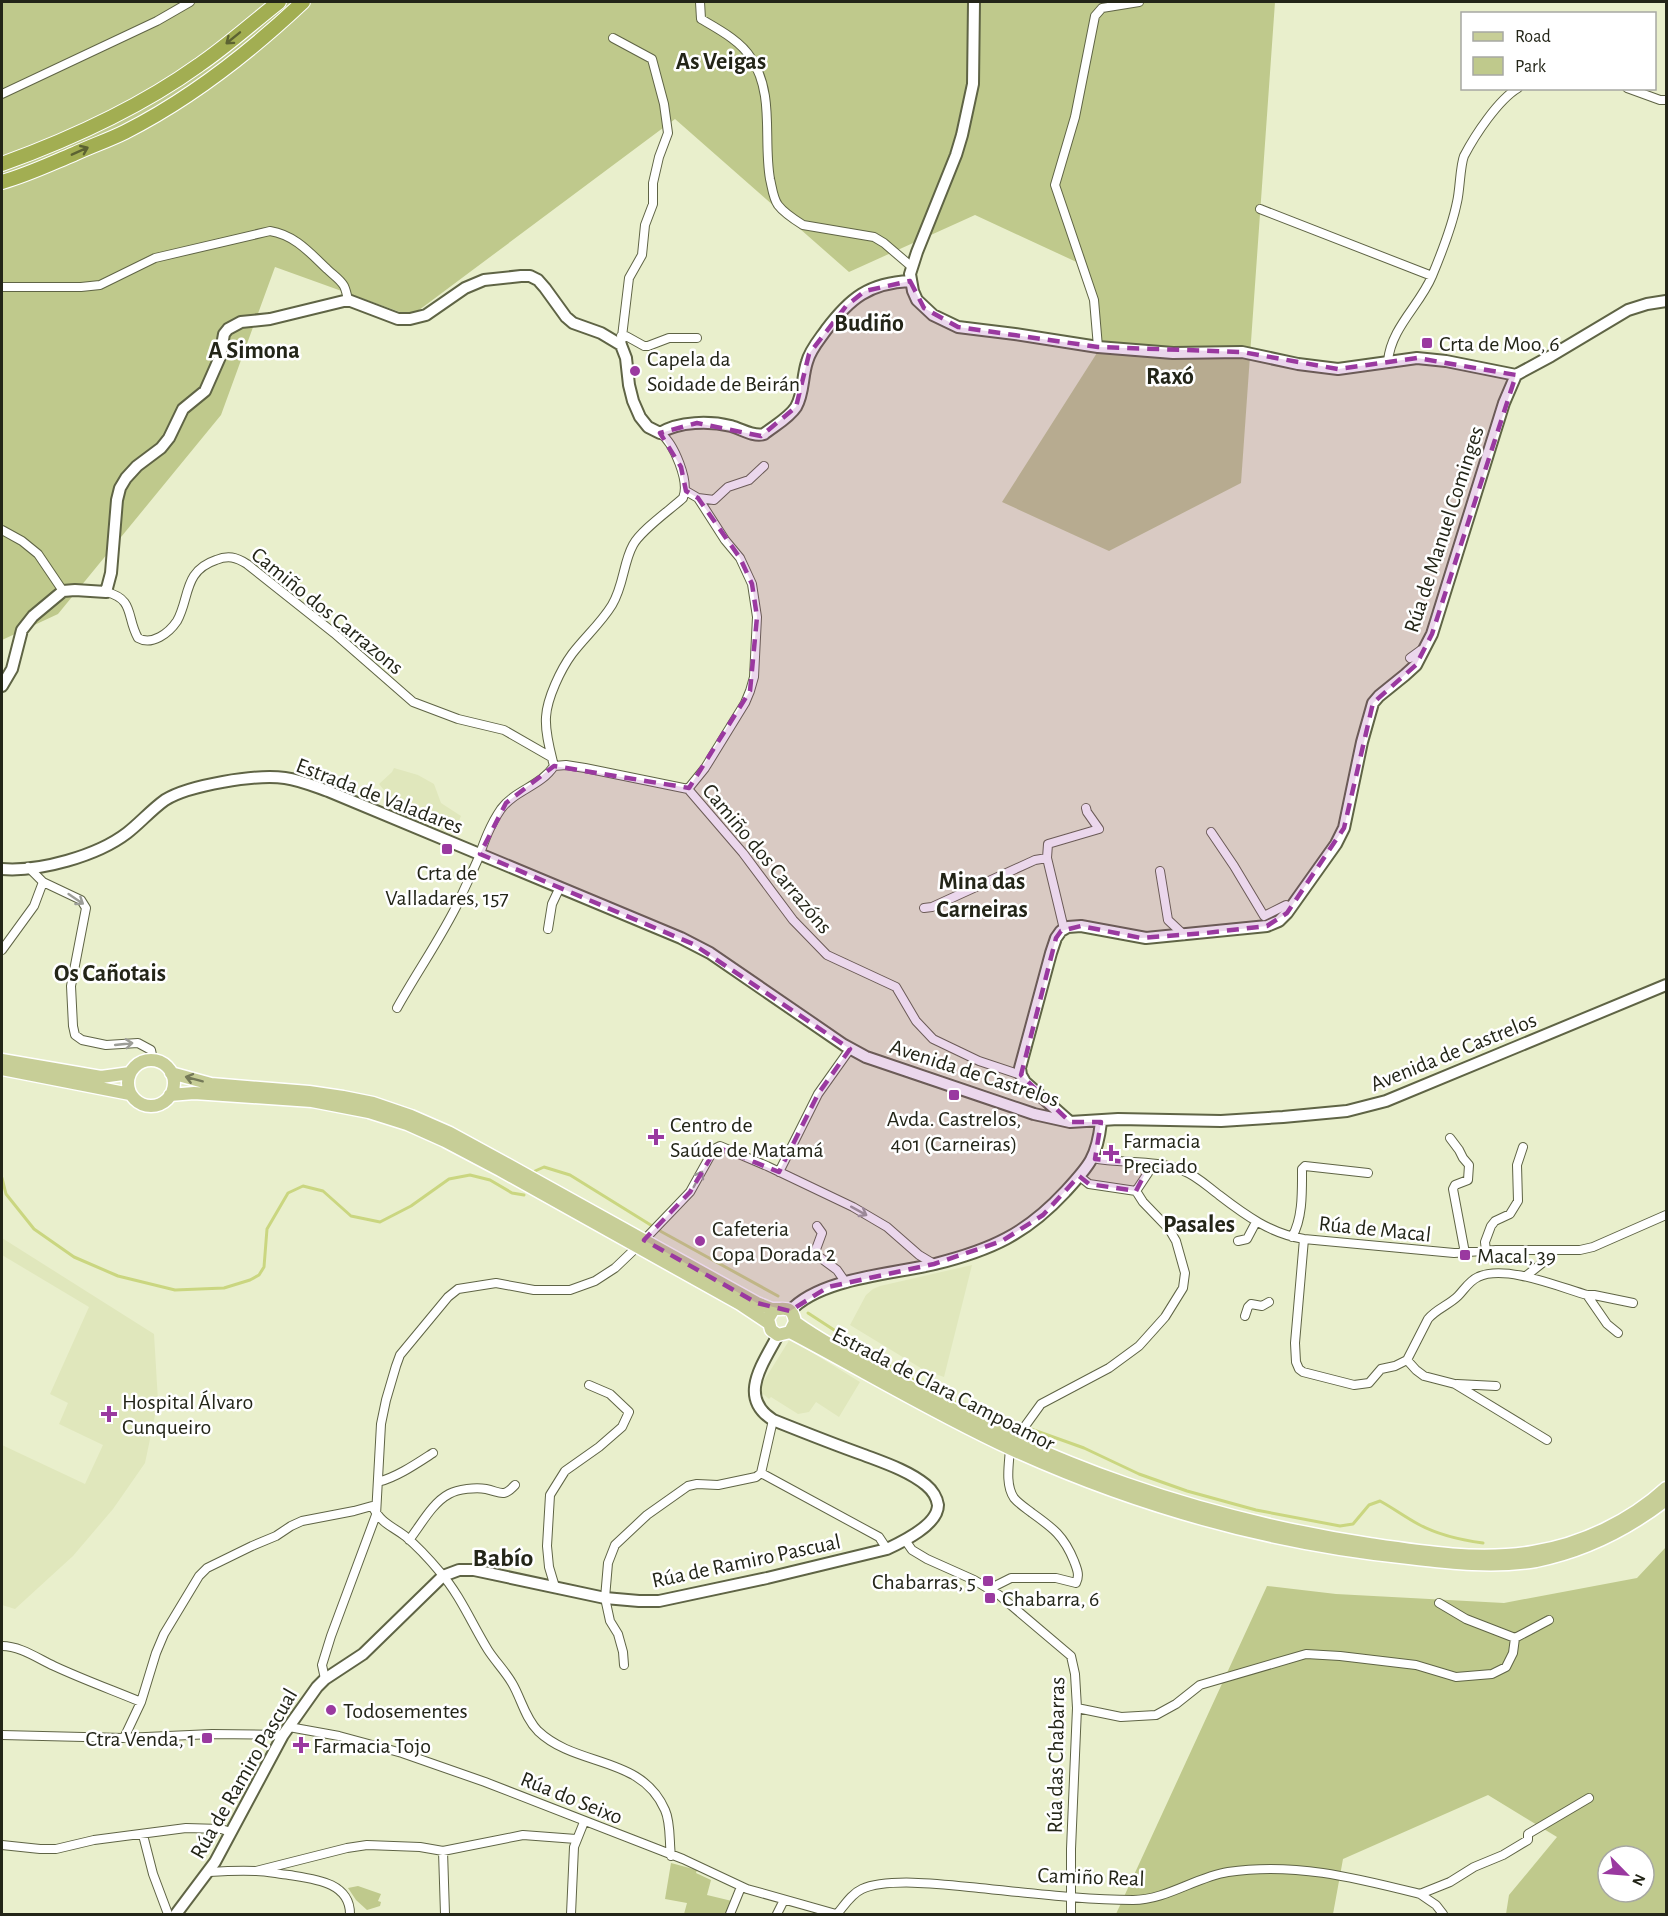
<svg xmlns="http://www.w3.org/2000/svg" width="1668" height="1916" font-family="'Alegreya Sans',sans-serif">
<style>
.built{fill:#e0e7bc}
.green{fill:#bfc98c;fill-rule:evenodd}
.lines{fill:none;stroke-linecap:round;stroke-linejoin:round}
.stream{stroke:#cad680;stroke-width:3}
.street-casing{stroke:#5f6445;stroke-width:10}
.secondary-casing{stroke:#5f6445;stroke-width:14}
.primary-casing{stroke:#fff;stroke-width:15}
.highway-casing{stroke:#fff;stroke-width:16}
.street{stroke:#fff;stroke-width:8}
.secondary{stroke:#fff;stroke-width:10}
.primary{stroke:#c7ce97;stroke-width:12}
.highway{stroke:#a2ae52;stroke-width:14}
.oneway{stroke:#5c6332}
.oneway2{stroke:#9c9d97}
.oneway3{stroke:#757a58}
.marked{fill:#9a39a0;fill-opacity:0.2;stroke:#9a39a0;stroke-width:4.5;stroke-dasharray:12 8;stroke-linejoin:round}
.poi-dot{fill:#9a39a0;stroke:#fff;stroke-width:2}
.labels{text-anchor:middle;stroke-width:5;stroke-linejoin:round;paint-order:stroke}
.poi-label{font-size:22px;fill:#232518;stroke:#fff;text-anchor:start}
.street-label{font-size:22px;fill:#232518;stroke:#fff}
.neighbourhood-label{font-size:24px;font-weight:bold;fill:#232518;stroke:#fff}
.quarter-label{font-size:26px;font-weight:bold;fill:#232518;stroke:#fff}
</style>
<rect width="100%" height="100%" fill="#e9efcc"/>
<path class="built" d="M394 768 418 775 434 784 441 803 461 816 453 835 387 807 384 790 379 784 392 772Z
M2 1238 154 1334 158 1401 145 1463 113 1509 73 1556 15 1609 2 1605V1445L85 1484 103 1445 59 1424 68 1403 50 1394 89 1307 2 1255Z
M972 1265 944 1377 924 1370 850 1325 866 1295 873 1289 880 1286Z
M790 1339 860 1382 839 1417 816 1402 809 1412 798 1414 771 1397 769 1399 758 1390Z"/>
<path class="green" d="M2 2H1275L1241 483 1109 551 1002 502 1102 345 1083 265 975 215 849 272 675 119 411 316 275 267 221 415 58 614 2 640Z
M1666 1547V1914H1506L1509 1895 1557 1837 1488 1795 1343 1859 1333 1914H1116L1267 1586 1336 1594 1504 1603 1637 1578ZM1608 1856H1644V1892H1608Z
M671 1863 697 1870 696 1873 711 1880 707 1895 732 1901 729 1914H684L687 1903 665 1899Z
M358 1886 381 1894 378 1901 381 1902 380 1906 367 1910 356 1900 348 1888Z"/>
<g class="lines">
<path class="stream" d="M535 1171 544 1167 570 1175 662 1232 778 1296
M2 1178 6 1194 34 1229 74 1257 118 1276 175 1290 224 1288 250 1280 259 1275 264 1267 267 1229 288 1193 303 1186 323 1191 351 1216 380 1222 411 1206 449 1179 470 1175 490 1180 512 1193 524 1195
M808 1313 894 1369 950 1400 1084 1448 1139 1474 1187 1491 1256 1510 1340 1526 1353 1524 1369 1505 1380 1501C1393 1508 1405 1517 1418 1524 1438 1535 1460 1540 1483 1543"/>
<defs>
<path id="street" d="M700 2 701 19C718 29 741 41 751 58 775 94 763 139 770 179 772 187 773 198 778 205 784 213 795 220 803 225L874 237 884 243 912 267
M613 38 652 59 664 104 668 133 659 157 653 183V204L645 225 642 255 629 278 621 345
M1627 88 1660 100H1666
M2 94 157 21 190 2
M1260 209 1432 276
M2 287H81L100 285 155 258 270 231C295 235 310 253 327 269 333 275 340 279 344 286 346 290 347 295 348 300
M621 336H626L644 346H648L669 338H697
M1098 347 1094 300 1055 185 1075 117 1095 16 1102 8 1139 2
M1388 361C1391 328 1420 305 1432 276 1442 252 1452 227 1457 202 1460 190 1460 166 1464 156 1475 135 1498 100 1518 88
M686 491 698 498 725 540 740 558 752 584 757 617 754 677 750 691 745 703 705 768 688 789
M698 498 714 500 728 487 749 480 764 466
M2 530 22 541 38 554 63 591
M106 592C135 599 126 617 138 638 152 646 169 633 177 621 190 598 183 571 216 560 228 555 236 557 247 564L334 633 413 702 458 719 504 730 551 757
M1410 658 1421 650 1423 651
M554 766 566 765 585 768 688 789 743 853 793 920 827 955 896 987 916 1021 933 1039 979 1061 1021 1075
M1211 832 1234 866 1264 916 1286 905 1291 908
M28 867 43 882 81 900 86 908 71 986 73 1026 75 1035 82 1040 106 1045 138 1043 151 1050 153 1060
M1160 871 1168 920 1184 935
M924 908 932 907 1035 860 1047 858
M548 929 552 904 560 887
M1064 929 1047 858 1048 844 1099 829 1087 812 1086 808
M2 950 34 906 43 882
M397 1008C417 972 441 938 459 901 465 887 472 873 478 859 484 842 490 825 501 809 515 790 541 786 554 766 550 750 545 733 546 717 547 698 561 669 572 654 585 637 601 623 612 605 624 585 623 563 633 545 641 530 670 510 683 498 690 482 674 443 660 433
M1450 1138 1459 1150 1463 1158 1469 1165 1468 1180 1455 1185 1453 1189 1465 1253
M1093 1158C1122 1164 1156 1159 1184 1171 1197 1176 1208 1187 1219 1195 1245 1215 1271 1234 1304 1239L1454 1253 1496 1250H1580L1593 1247 1666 1215
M779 1172 818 1094 850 1049
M1136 1191 1148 1173 1150 1164
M817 1226 822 1233 815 1252 818 1256 837 1270 846 1283
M1292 1237C1303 1218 1302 1191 1302 1169L1305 1166 1368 1173
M1304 1239 1295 1343 1296 1362 1299 1369 1303 1372 1354 1385 1369 1383 1381 1369 1395 1366 1407 1360
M644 1240 690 1192 714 1149 720 1146 767 1166 853 1207 887 1227 919 1255 934 1264
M1238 1241 1247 1239 1256 1222
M1486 1251 1485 1242 1491 1226 1495 1221 1510 1214 1518 1201 1517 1165 1523 1147
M1526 1276 1546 1260 1549 1250
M1587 1295 1607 1324 1618 1333
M1245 1316 1248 1307 1251 1304 1262 1306 1269 1302
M1457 1384 1496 1386
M773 1420 761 1473 879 1537 887 1549
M1015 1440 1041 1404 1109 1368 1139 1346 1165 1317 1183 1288 1185 1273 1176 1241 1169 1229 1143 1202 1136 1191 1089 1184 1079 1176
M1547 1440 1455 1384 1424 1376 1416 1370 1407 1360 1428 1319C1436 1309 1449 1305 1458 1296 1464 1290 1469 1281 1478 1277 1505 1264 1559 1287 1587 1295H1594L1633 1303
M378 1482C397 1477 416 1464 433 1453
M409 1540C421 1525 432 1503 449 1494 458 1489 476 1487 486 1489 501 1492 503 1498 515 1485
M905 1540 912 1550 927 1559 974 1580 999 1595 1071 1656 1075 1674 1077 1708 1071 1849V1914
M555 1587 549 1567 547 1546 550 1495 565 1471 599 1447 622 1427 629 1412 610 1394 589 1385
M989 1589 1011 1578H1056L1076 1583C1080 1575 1077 1569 1074 1561 1064 1536 1053 1528 1032 1513 1027 1509 1019 1504 1014 1498 1005 1485 1009 1464 1010 1449
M1515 1638 1549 1620
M2 1646C20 1646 37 1658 54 1666 82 1679 112 1690 141 1702
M624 1665 623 1652 618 1634 610 1621 605 1598 608 1563 615 1545 647 1515 688 1486 697 1484 718 1485 756 1477 761 1473
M325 1679 322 1665 331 1636 376 1515 381 1424 386 1400 396 1366 400 1355 448 1297 458 1289 496 1283 534 1290H570L595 1281 615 1268 637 1247
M1077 1708 1121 1717 1156 1715 1176 1704 1200 1685 1306 1654 1340 1656 1416 1665 1456 1677 1492 1674 1506 1667 1513 1653 1515 1638 1466 1619 1439 1603
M289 1727 339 1736 402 1753 485 1782 683 1859 747 1889 836 1914
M2 1735 124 1738 212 1734 283 1735
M124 1738 141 1702 156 1653 164 1634 199 1576 207 1568 252 1546 276 1536 291 1526 302 1521 354 1511 372 1506C383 1525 389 1524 405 1536 417 1546 430 1560 440 1572 460 1595 472 1624 488 1650 495 1661 505 1671 512 1683 521 1698 525 1718 538 1731 577 1768 641 1755 665 1810 671 1823 669 1842 671 1856
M143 1835 153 1874 168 1914
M2 1845 40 1849H56L94 1840 186 1828 221 1829 231 1832
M443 1851 445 1914
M256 1871 347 1848 367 1845 420 1847 443 1851 523 1835 576 1839
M209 1872C224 1871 241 1870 256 1871 267 1871 278 1874 289 1875 314 1879 350 1882 350 1914
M571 1914 574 1847 584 1822
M730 1914 741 1887
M777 1914 784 1900
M837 1914C844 1906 851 1894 862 1889 889 1877 949 1885 979 1888 1030 1893 1082 1900 1133 1900 1166 1900 1196 1877 1228 1872 1295 1862 1356 1878 1420 1894
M1443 1914 1436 1905 1420 1894 1450 1882 1474 1867 1503 1855 1528 1840V1834L1589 1798"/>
<path id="secondary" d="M974 2 973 84 962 135 956 155 917 252 910 274 913 291 917 300 933 315 958 327 1015 334 1098 347 1173 353 1242 352 1298 364 1338 369 1417 358 1446 361 1516 375
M2 686 12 669 22 630 33 616 63 591 75 590 106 592 111 573 117 500 120 488 126 478 137 466 161 448 169 438 183 409 205 391 220 357 224 334 228 329 241 322 270 319 348 300 398 319H410L426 315 465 288 484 280 521 276H530L538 280 545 288 566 317 573 323 601 333 621 345 626 358 629 385 633 401 640 417 648 427 660 433C679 421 710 421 731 426 742 429 753 437 764 434 774 426 789 418 796 407 804 393 802 377 807 362 810 350 819 340 826 330 850 298 869 283 910 281
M2 869C39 872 97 856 127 833 140 823 151 810 165 800 189 785 256 774 285 778 300 780 314 786 328 791L681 938 710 953 844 1045 866 1057 1034 1114 1070 1122 1118 1119 1221 1121 1283 1117 1347 1111 1386 1101 1666 985
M1070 1122 1025 1082 1021 1075 1020 1068 1051 953 1056 938 1061 931 1068 927 1081 926 1146 938 1267 926 1279 921 1287 913 1336 844 1344 828 1362 742 1373 703 1379 696 1405 675 1416 665 1432 634 1504 403 1516 375 1551 356 1628 310 1647 304 1666 301
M790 1311C820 1278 893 1274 935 1264 991 1250 1026 1234 1065 1192 1089 1166 1097 1158 1101 1122
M176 1914 215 1862 283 1735 317 1687 325 1679 363 1654 443 1576 459 1570H474L605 1598 639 1601H659L767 1578 887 1549C902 1542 938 1525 938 1505 937 1498 932 1490 926 1485 909 1471 885 1463 864 1455 833 1444 803 1432 773 1420 737 1397 763 1364 778 1335"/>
<path id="primary" d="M2 1060 101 1077 130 1073
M128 1083a23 23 0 1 1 46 0a23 23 0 1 1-46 0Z
M2 1069 130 1094
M171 1073 211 1084 309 1092 343 1097 373 1103 411 1116 450 1133 505 1163 757 1303C762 1305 768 1308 772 1309 784 1310 792 1304 795 1322L790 1332 778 1335 771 1330 768 1319 774 1309
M170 1095 194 1093 312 1101 369 1112 407 1124 445 1141 500 1170 740 1304 767 1322
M795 1322C827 1345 863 1362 897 1380 1051 1465 1196 1517 1369 1544 1422 1552 1479 1561 1533 1552 1582 1544 1630 1521 1666 1488
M790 1332C864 1371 935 1414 1011 1449 1136 1506 1272 1544 1409 1558 1451 1563 1494 1568 1536 1561 1585 1551 1627 1530 1666 1500"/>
<path id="highway" d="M2 164C71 139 139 108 199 65 227 46 252 23 279 2
M2 182C27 175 50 164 74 154 91 146 109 140 125 132 190 99 250 52 303 2"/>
</defs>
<use href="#street" class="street-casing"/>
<use href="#secondary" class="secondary-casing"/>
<use href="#primary" class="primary-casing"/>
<use href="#highway" class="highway-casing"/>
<use href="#street" class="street"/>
<use href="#secondary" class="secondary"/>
<use href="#primary" class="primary"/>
<use href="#highway" class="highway"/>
</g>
<defs><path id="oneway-shaft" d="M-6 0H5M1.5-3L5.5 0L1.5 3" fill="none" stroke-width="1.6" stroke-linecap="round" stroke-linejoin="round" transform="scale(1.5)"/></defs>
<g class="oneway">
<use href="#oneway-shaft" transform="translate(233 38) rotate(141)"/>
<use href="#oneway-shaft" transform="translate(80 151) rotate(-24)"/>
</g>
<g class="oneway2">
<use href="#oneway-shaft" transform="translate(76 899) rotate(34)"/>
<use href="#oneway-shaft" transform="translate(124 1044) rotate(-6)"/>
<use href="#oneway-shaft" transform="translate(698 1179) rotate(-61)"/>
<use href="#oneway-shaft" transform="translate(859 1211) rotate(29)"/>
</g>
<use class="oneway3" href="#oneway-shaft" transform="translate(194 1079) rotate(-165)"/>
<path class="marked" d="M910 281 924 308 958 327 1098 347 1242 352 1338 369 1417 358 1516 375 1432 634 1416 665 1373 703 1344 828 1287 913 1267 926 1206 933 1141 938 1081 926 1061 931 1056 938 1021 1075 1070 1122H1101L1095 1159 1150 1164 1136 1191 1089 1184 1079 1176 1043 1215 1002 1241 934 1264 828 1287 790 1311 757 1303 644 1240 690 1192 717 1147 779 1172 818 1094 850 1049 693 944 480 854 506 803 554 766 689 788 750 691 757 617 752 584 740 558 698 498 686 491 681 467 660 433 697 423 761 436 796 407 809 354 846 306 865 291Z"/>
<g class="poi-dot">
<rect x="1421" y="337" width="12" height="12" rx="3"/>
<circle cx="635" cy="371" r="6"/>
<rect x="441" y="843" width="12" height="12" rx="3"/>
<rect x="948" y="1089" width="12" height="12" rx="3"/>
<path d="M653 1128h6v6h6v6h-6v6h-6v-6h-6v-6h6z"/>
<path d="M1108 1144h6v6h6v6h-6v6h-6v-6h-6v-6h6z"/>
<circle cx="700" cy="1241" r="6"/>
<rect x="1459" y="1249" width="12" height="12" rx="3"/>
<path d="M106 1405h6v6h6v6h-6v6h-6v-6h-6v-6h6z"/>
<rect x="982" y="1575" width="12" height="12" rx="3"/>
<rect x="984" y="1592" width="12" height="12" rx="3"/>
<circle cx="331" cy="1710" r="6"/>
<rect x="201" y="1732" width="12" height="12" rx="3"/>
<path d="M298 1736h6v6h6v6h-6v6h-6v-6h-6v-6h6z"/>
</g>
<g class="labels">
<g class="poi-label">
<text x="1439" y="351">Crta de Moo, 6</text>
<text x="647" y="366">Capela da<tspan x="647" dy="25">Soidade de Beirán</tspan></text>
<text x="447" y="880" text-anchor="middle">Crta de<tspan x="447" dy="25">Valladares, 157</tspan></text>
<text x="954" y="1126" text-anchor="middle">Avda. Castrelos,<tspan x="954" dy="25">401 (Carneiras)</tspan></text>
<text x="670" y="1132">Centro de<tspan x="670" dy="25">Saúde de Matamá</tspan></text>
<text x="1123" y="1148">Farmacia<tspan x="1123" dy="25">Preciado</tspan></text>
<text x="712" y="1236">Cafeteria<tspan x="712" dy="25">Copa Dorada 2</tspan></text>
<text x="1477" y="1263">Macal, 39</text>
<text x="122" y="1409">Hospital Álvaro<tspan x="122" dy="25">Cunqueiro</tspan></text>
<text x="976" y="1589" text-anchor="end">Chabarras, 5</text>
<text x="1002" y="1606">Chabarra, 6</text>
<text x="343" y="1718">Todosementes</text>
<text x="195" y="1746" text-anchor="end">Ctra Venda, 1</text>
<text x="313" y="1753">Farmacia Tojo</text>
</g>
<g class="street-label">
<text transform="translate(1443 529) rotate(-72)" y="8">Rúa de Manuel Cominges</text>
<text transform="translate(328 610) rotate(39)" y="8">Camiño dos Carrazons</text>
<text transform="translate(380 795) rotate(21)" y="8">Estrada de Valadares</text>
<text transform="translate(768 858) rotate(50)" y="8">Camiño dos Carrazóns</text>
<text transform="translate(1453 1051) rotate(-22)" y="8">Avenida de Castrelos</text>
<text transform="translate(975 1072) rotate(18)" y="8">Avenida de Castrelos</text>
<text transform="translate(1375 1228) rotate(6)" y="8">Rúa de Macal</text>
<text transform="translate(944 1388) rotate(27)" y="8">Estrada de Clara Campoamor</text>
<text transform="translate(746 1560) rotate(-12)" y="8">Rúa de Ramiro Pascual</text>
<text transform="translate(1055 1755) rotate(-89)" y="8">Rúa das Chabarras</text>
<text transform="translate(243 1773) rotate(-60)" y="8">Rúa de Ramiro Pascual</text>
<text transform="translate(572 1797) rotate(22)" y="8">Rúa do Seixo</text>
<text transform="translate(1091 1876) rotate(2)" y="8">Camiño Real</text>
</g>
<g class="neighbourhood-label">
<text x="721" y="69">As Veigas</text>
<text x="869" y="331">Budiño</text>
<text x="254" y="358">A Simona</text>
<text x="1170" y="384">Raxó</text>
<text x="982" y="889">Mina das<tspan x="982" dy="28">Carneiras</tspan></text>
<text x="110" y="981">Os Cañotais</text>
<text x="1199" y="1232">Pasales</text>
</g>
<g class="quarter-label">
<text x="503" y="1566">Babío</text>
</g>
</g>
<rect width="1668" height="1916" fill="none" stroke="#232518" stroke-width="6"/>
<rect x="1461" y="12" width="195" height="78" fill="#ffffff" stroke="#a7a8a3" stroke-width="1.5"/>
<rect x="1473" y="32" width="30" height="9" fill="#c7ce97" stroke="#a7a8a3" stroke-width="1.5"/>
<text x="1515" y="42" font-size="18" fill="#232518">Road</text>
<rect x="1473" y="57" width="30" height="18" fill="#bfc98c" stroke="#a7a8a3" stroke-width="1.5"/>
<text x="1515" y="72" font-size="18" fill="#232518">Park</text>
<g transform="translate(1626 1874) rotate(115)"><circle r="28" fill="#ffffff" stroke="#a7a8a3" stroke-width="1.5"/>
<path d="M0-4.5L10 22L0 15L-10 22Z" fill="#9a39a0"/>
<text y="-9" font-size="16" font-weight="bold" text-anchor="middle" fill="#232518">N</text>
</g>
</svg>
